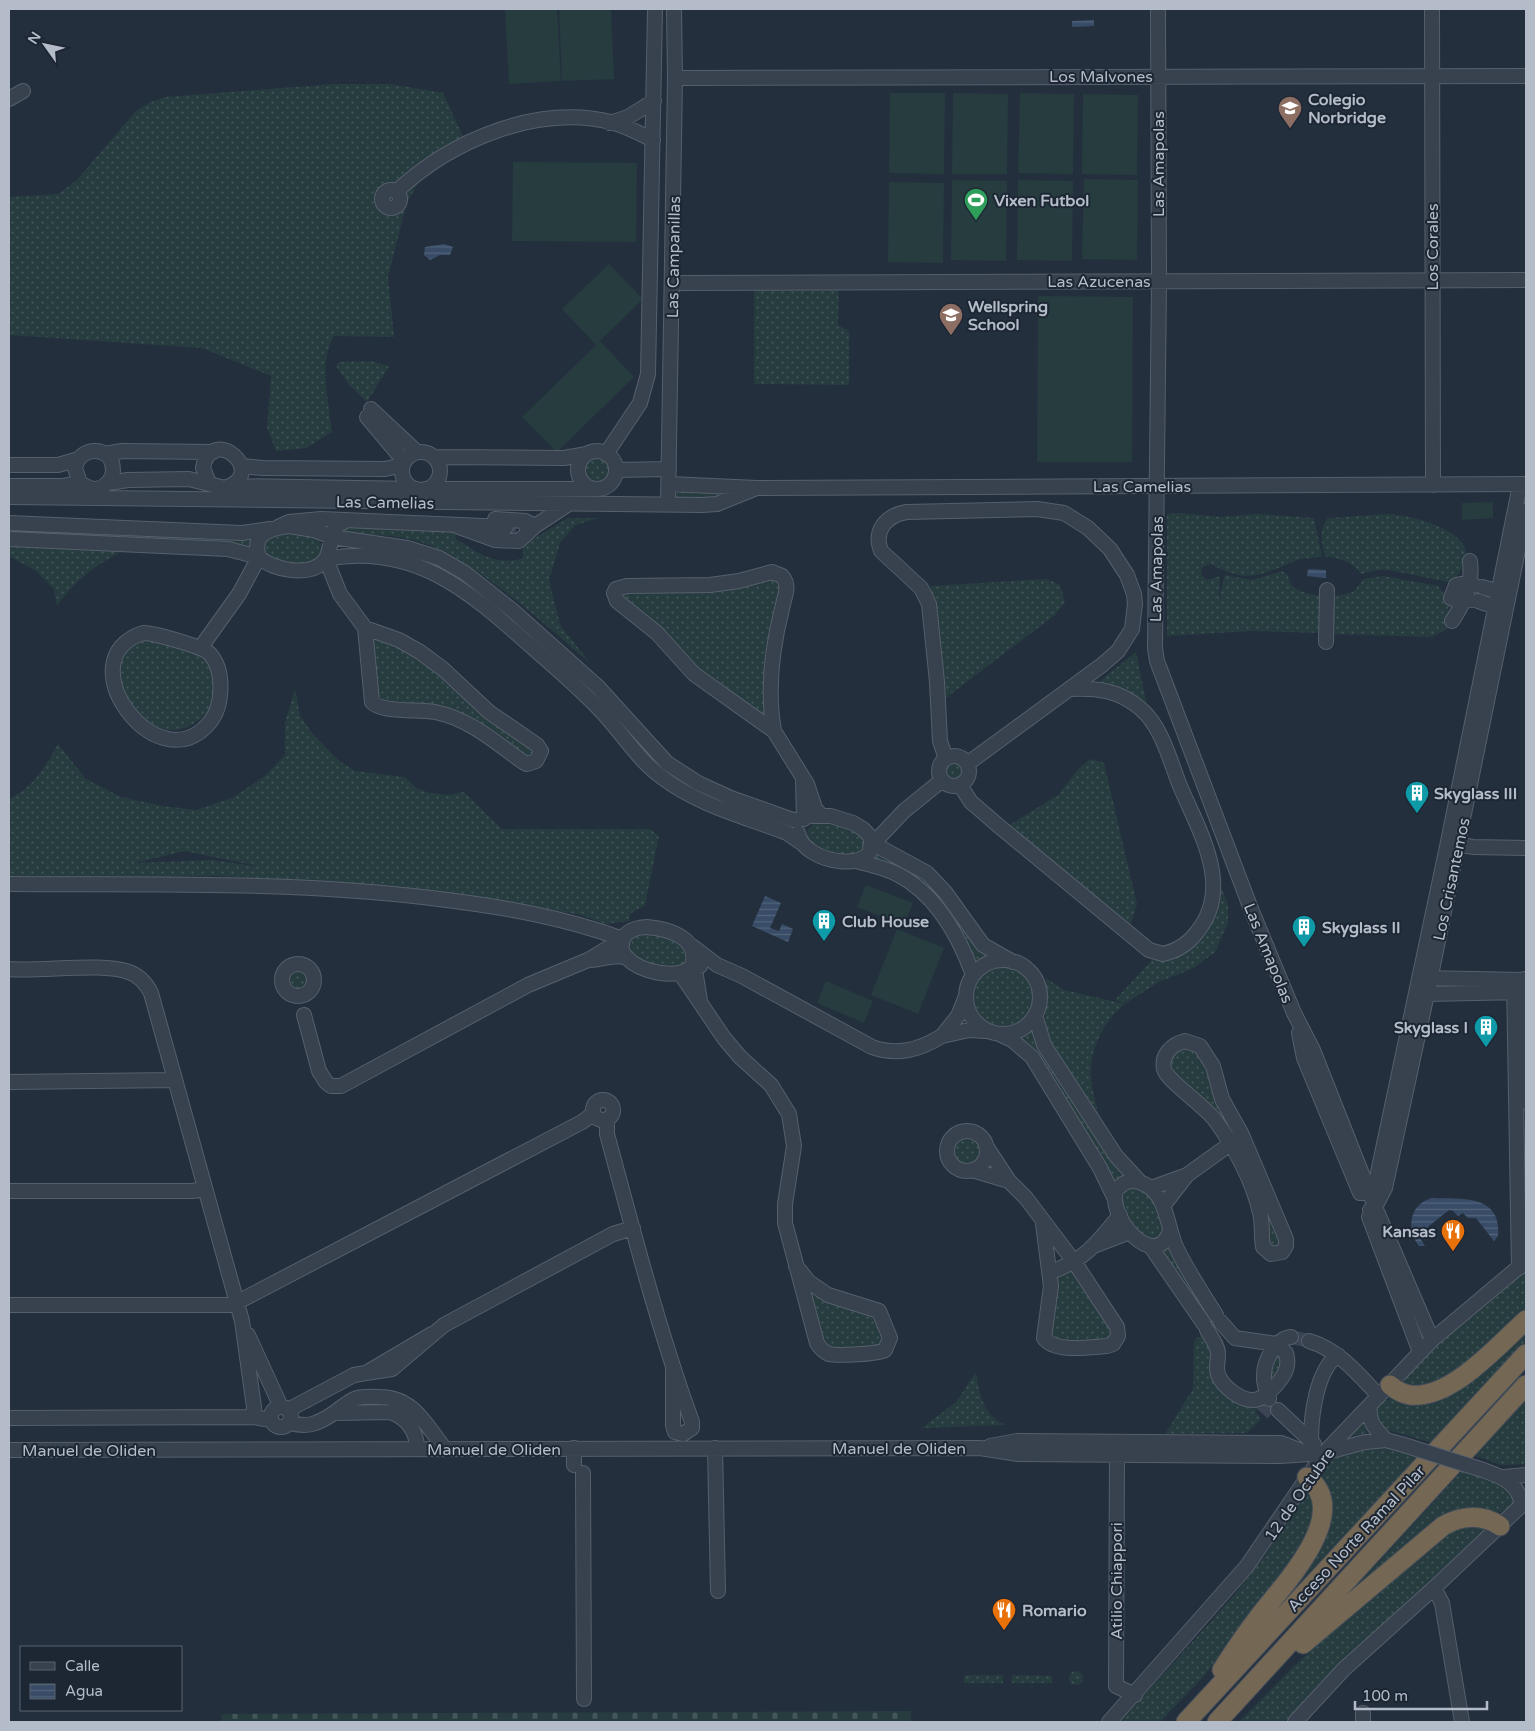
<svg xmlns="http://www.w3.org/2000/svg" width="1535" height="1731" font-family="'Varela Round',sans-serif">
<style>
.grass{fill:url(#grass-dots);fill-rule:evenodd}
.cemetery{fill:url(#cemetery-stones)}
.pitch{fill:#263c3f}
.water{fill:url(#water-rules)}
.lines{fill:none;stroke-linecap:round;stroke-linejoin:round}
.minor-tunnel{stroke:#3a4453;stroke-width:14;stroke-dasharray:14 7;stroke-linecap:butt}
.minor-casing{stroke:#565f6c;stroke-width:16}
.highway-casing{stroke:#434c59;stroke-width:21}
.minor{stroke:#38414e;stroke-width:14}
.highway{stroke:#746855;stroke-width:19}
.minor-bridge-casing{stroke:#565f6c;stroke-width:16;stroke-linecap:butt}
.minor-bridge{stroke:#38414e;stroke-width:14}
.labels{text-anchor:middle;stroke-width:4;stroke-linejoin:round;paint-order:stroke}
.street-label{font-size:16px;fill:#b4bcc9;stroke:#1d2633}
.poi-label{font-size:16px;font-weight:bold;fill:#b4bcc9;stroke:#1d2633;text-anchor:start}
</style>
<defs>
<pattern id="grass-dots" width="8" height="8" patternUnits="userSpaceOnUse" patternTransform="scale(1.25)"><rect width="8" height="8" fill="#263c3f"/><path d="M2 2h.1M6 6h.1" fill="none" stroke="#435659" stroke-width="1.8" stroke-linecap="round"/></pattern>
<pattern id="cemetery-stones" width="16" height="16" patternUnits="userSpaceOnUse" patternTransform="scale(1.25)"><rect width="16" height="16" fill="#263c3f"/><path d="M2 7V4a2 2 0 0 1 4 0v3zM10 15v-3a2 2 0 0 1 4 0v3z" fill="#435659"/></pattern>
<pattern id="water-rules" width="6" height="5" patternUnits="userSpaceOnUse" patternTransform="scale(1.25)"><rect width="6" height="5" fill="#394c67"/><path d="M0 2.5h6" fill="none" stroke="#53647b"/></pattern>
</defs>
<rect width="100%" height="100%" fill="#242f3e"/>
<path class="grass" d="M334 84H390L443 93 465 141 421 177 406 205 388 277 394 337 334 336C318 362 329 403 332 432L306 448 276 451 267 428 271 376 202 348 9 335V197L58 194 77 180 135 112 149 103 165 97Z
M839 287 838 325 849 331V385L754 384V288Z
M371 361 389 366 367 402 349 385 336 366 339 362Z
M583 470a14 14 0 1 1 28 0a14 14 0 1 1-28 0Z
M736 490 715 499H677L675 496 677 492Z
M1178 513 1221 517 1257 514 1314 518 1322 556C1313 559 1303 557 1295 561 1257 577 1248 583 1210 564L1202 568 1201 574 1207 580 1220 576 1219 599 1225 575 1252 580 1282 571 1288 575C1289 592 1310 594 1323 596L1322 633 1250 631 1167 636V514Z
M1388 514C1410 515 1481 531 1464 566 1460 573 1456 579 1448 582L1389 570H1377L1361 574C1356 564 1337 556 1325 557 1322 542 1318 531 1328 518Z
M568 518H599L575 525 560 543 549 580 560 625 591 664C546 626 472 556 417 541 392 534 364 535 338 533L346 526 459 530 455 538C476 552 496 567 523 558V545Z
M9 529 240 538 253 539 251 550 9 535Z
M276 530 316 536 324 549C315 573 285 563 266 559L263 544Z
M9 547 125 550C95 565 77 579 57 606L54 589 36 571 9 556Z
M782 576 777 629 774 731 705 683 629 612 616 589Z
M1383 576 1438 586C1450 601 1451 611 1447 629L1432 637 1331 634V597L1353 592 1364 579Z
M1047 579 1060 585 1065 602 1055 615 943 700 930 586Z
M150 633C164 638 185 641 197 649 251 691 179 768 134 708 119 687 117 676 122 651Z
M373 638 396 642 531 744 535 753 526 759 490 731 375 699Z
M1136 652 1146 701V706L1101 686 1100 681Z
M295 689 300 715 311 732 337 759 355 771 405 777 416 788 430 793 449 795 464 792 502 829H650L659 836 645 905 630 914 629 921 605 924 581 915 548 909 436 892 343 883 218 876 9 879V799C34 787 45 767 58 744L86 779 121 797 163 806 196 810 232 798 265 776 285 755V722ZM184 851 253 865 254 866 213 860 135 863Z
M1090 759 1104 763 1137 904 1130 926 1008 826 1058 795 1078 769Z
M943 771a10 10 0 1 1 20 0a10 10 0 1 1-20 0Z
M829 819 852 827 867 843 860 855C838 857 818 857 805 836 810 823 815 821 829 819Z
M874 850 926 879 994 958 987 959 976 968C969 937 945 897 918 879 904 870 883 866 867 860Z
M1216 874 1228 905V923L1215 952 1194 968 1159 982 1126 1003 1115 1000 1152 960 1161 958 1193 941Z
M665 932 691 954 684 966C661 970 645 967 628 950L630 934Z
M972 996a31 31 0 1 1 62 0a31 31 0 1 1-62 0Z
M284 979a13 13 0 1 1 26 0a13 13 0 1 1-26 0Z
M1046 978 1064 990 1125 1004C1107 1018 1093 1043 1091 1065 1089 1082 1096 1103 1100 1120L1051 1041 1045 1022Z
M1033 1026 1036 1043 1115 1165 1128 1178 1115 1186 1107 1168 1028 1044 1018 1036Z
M1181 1044 1199 1049 1235 1135H1231L1168 1068 1169 1058Z
M951 1150a16 16 0 1 1 32 0a16 16 0 1 1-32 0Z
M1239 1142 1282 1247 1271 1248Z
M1135 1185C1152 1196 1162 1209 1167 1228L1154 1242 1136 1233 1119 1204 1121 1192Z
M1170 1243 1212 1316 1207 1319 1166 1256 1159 1249Z
M1072 1268 1115 1331 1113 1339 1055 1342 1048 1337 1055 1279 1060 1271Z
M1526 1268V1316L1449 1380 1410 1389C1403 1382 1404 1377 1408 1369Z
M808 1286 870 1308 885 1342 883 1346 851 1349 828 1348 820 1340Z
M1526 1328V1341L1432 1443 1388 1430 1379 1425 1376 1418 1377 1408 1383 1401 1394 1398 1418 1400Z
M1206 1333 1214 1354 1213 1371 1261 1405 1255 1411 1261 1419 1247 1433 1165 1434 1193 1389 1194 1340Z
M1280 1354H1285L1277 1378 1272 1379C1268 1370 1272 1360 1280 1354Z
M976 1372C979 1393 983 1416 1006 1425L922 1428 956 1402Z
M1526 1398V1464L1501 1465 1473 1455Z
M1362 1418 1367 1433 1345 1437Z
M1369 1447H1388L1421 1456 1245 1640 1314 1548 1321 1486C1319 1460 1348 1449 1369 1447Z
M1464 1469 1504 1483 1517 1498C1503 1517 1490 1515 1469 1511L1337 1607Z
M1308 1493 1312 1495 1317 1520 1270 1594 1203 1677 1160 1722H1118C1169 1667 1224 1612 1268 1551 1277 1538 1295 1497 1308 1493Z
M1482 1524 1486 1530C1466 1552 1442 1569 1421 1589 1374 1633 1329 1677 1284 1722H1239L1294 1666 1444 1531Z
M1069 1678a7 7 0 1 1 14 0a7 7 0 1 1-14 0Z
M964 1675H1003V1683H964Z
M1012 1675 1052 1676V1683H1012Z"/>
<path class="cemetery" d="M911 1711V1722H221L222 1714Z"/>
<path class="pitch" d="M505 9H557L561 81 509 84Z
M559 9H611L614 79 562 81Z
M890 93H945L944 174 889 173Z
M953 93 1008 94 1007 174H952Z
M1020 93 1074 94 1073 174 1018 173Z
M1083 94 1138 95 1137 175 1082 174Z
M513 162 637 163 636 242 512 241Z
M1084 179 1138 180 1137 260 1082 259Z
M952 180 1007 181 1006 261 951 260Z
M1018 180 1073 181 1072 261 1017 260Z
M889 182 944 183 943 263 888 262Z
M609 264 643 299 600 341 634 377 557 452 522 417 596 345 562 309Z
M1038 296 1133 297 1132 462H1037Z
M1493 502V518L1462 520V503Z
M866 885 913 903 904 925 857 907Z
M897 929 944 948 918 1014 871 995Z
M826 981 873 1001 864 1023 817 1003Z"/>
<path class="water" d="M1094 20V26L1072 27V21Z
M444 244 453 247 450 255H440L430 260 424 255 425 247Z
M1308 569 1326 570V578L1307 576Z
M765 896 781 903 770 928 779 931 782 924 793 929 788 942 752 926Z
M1432 1198C1461 1199 1502 1194 1498 1236L1494 1241 1476 1218H1468L1463 1213 1458 1216 1453 1211 1449 1210 1429 1226 1420 1238 1425 1246H1419C1406 1229 1409 1204 1432 1198Z"/>
<g class="lines">
<path class="minor-tunnel" d="M506 533H516
M1291 1337 1309 1341
M1262 1404 1273 1414"/>
<defs>
<path id="minor" d="M1158 9 1159 281 1155 648 1157 661 1251 909 1294 1013 1313 1050 1375 1207 1432 1340
M1432 9 1433 485
M675 78 1526 76
M9 99 23 91
M610 123 628 117 654 101
M382 199a9 9 0 1 1 18 0a9 9 0 1 1-18 0Z
M396 192C451 140 539 103 614 123 628 127 641 134 653 140
M673 283 1526 280
M371 409 417 452
M367 417 404 461
M578 470a19 19 0 1 1 38 0a19 19 0 1 1-38 0Z
M402 471a19 19 0 1 1 38 0a19 19 0 1 1-38 0Z
M105 454 122 451 213 452
M606 454 640 403 648 374 655 9
M435 457 564 458 587 454
M9 465H58L79 459
M241 466 263 468 385 469 403 465
M616 470 669 469
M108 483 128 480 189 479 225 488C270 473 211 423 203 468L209 483
M669 484 757 488 1526 484
M9 486C27 486 45 486 63 486 68 485 74 483 79 484 85 484 89 490 97 489 106 487 113 479 113 470 113 445 79 445 75 468L80 483
M231 486 417 489
M425 489H594
M9 497 702 505 717 504 754 489
M668 505 675 78 674 9
M347 520 335 527 332 537 407 548 439 558 465 573 512 610 598 687 667 763 698 783 731 798 793 820 804 819 803 781
M9 523 242 533 270 529
M289 526 314 530 332 537C330 545 329 554 325 560 311 578 272 570 259 557 251 534 270 528 289 526Z
M278 527 289 522 321 519 506 527
M459 527 495 540 519 541 535 526 525 521 495 519
M527 529 535 526 567 505
M9 539 228 549 259 557 239 594 201 647
M1482 587 1499 592
M1470 600 1459 602 1451 598 1456 585 1466 583 1474 585
M1478 601 1495 607
M1452 621C1465 602 1473 583 1470 561
M365 628 399 640 420 652 443 669 489 712 537 745 541 751 536 761 527 764 523 762C495 742 470 719 435 712 419 709 381 713 372 702L365 628 340 594 326 559C415 542 470 592 532 647 557 669 582 690 604 714 624 736 639 761 663 778 698 805 746 817 787 833L800 842
M143 633C154 633 204 647 210 654 225 671 223 706 210 722 159 786 64 659 143 633Z
M1326 642 1327 590
M774 731C767 691 772 648 782 609 784 597 791 586 782 576L772 572 739 581 710 585 627 586 616 589 614 593 617 601 657 633 694 674 774 731 807 784 815 808 820 814
M939 771a15 15 0 1 1 30 0a15 15 0 1 1-30 0Z
M946 759 940 741 937 682 929 604 921 588 881 551C873 531 886 515 907 512L1037 509 1064 513 1088 528 1110 549 1127 575 1134 594 1135 604 1132 629 1118 651 1102 665 967 764
M960 785 971 802 1000 827 1149 950 1163 954C1177 951 1189 943 1197 932 1234 887 1199 831 1180 786 1170 761 1162 727 1141 709 1119 690 1098 688 1070 689
M812 816H831L853 823 863 829 881 848 927 873 945 892 983 945 1013 962
M798 833C803 865 883 875 870 837
M1449 842 1473 847 1526 848
M870 847 904 811 941 781
M857 861C870 865 885 868 897 874 936 894 959 936 973 975
M9 884C150 885 291 881 431 898 497 906 560 916 623 939
M647 927C669 929 701 938 692 967 675 980 640 972 626 957 611 939 631 927 647 927Z
M622 945 608 948 588 960C601 961 615 952 627 958
M692 946 717 965 742 976 872 1047C897 1056 919 1050 942 1036
M966 997a37 37 0 1 1 74 0a37 37 0 1 1-74 0Z
M282 980a16 16 0 1 1 32 0a16 16 0 1 1-32 0Z
M700 966 692 967 696 976 700 1001
M9 969C41 972 103 962 129 972 140 976 146 983 151 993L242 1321 254 1407 253 1417
M680 973 724 1038 740 1057 771 1085 789 1114 794 1146 785 1204V1223L817 1343C820 1348 824 1352 829 1354 838 1356 878 1354 885 1350L890 1338 879 1311 828 1295 809 1282 796 1266
M1422 978 1523 980
M1524 979 1526 1102
M1514 980 1519 1268
M1420 992 1427 994 1523 992
M966 996 958 1016 942 1036 969 1030 986 1031
M304 1015 319 1071 326 1082 331 1086H341L528 985 588 960
M1035 1015 1044 1045 1116 1156 1140 1182
M1299 1033 1304 1058 1360 1193
M999 1034 1012 1040 1032 1057 1100 1168 1114 1197
M1185 1041 1200 1046 1213 1066 1222 1099 1242 1135 1286 1239V1246L1282 1252 1271 1254 1263 1247C1261 1236 1263 1224 1260 1213 1253 1181 1234 1146 1215 1120 1205 1106 1167 1081 1164 1069 1161 1055 1172 1044 1185 1041Z
M9 1082 175 1080
M593 1110a10 10 0 1 1 20 0a10 10 0 1 1-20 0Z
M607 1120V1134C633 1230 658 1328 692 1422V1428L683 1434 675 1432 673 1425V1369
M947 1151a20 20 0 1 1 40 0a20 20 0 1 1-40 0Z
M972 1170 1009 1181 986 1146
M1187 1175 1237 1139
M1009 1181 1026 1198 1075 1263 1117 1327 1118 1336 1113 1344 1107 1346C1090 1347 1055 1353 1044 1338L1051 1286 1043 1224
M1151 1188 1187 1175 1163 1206
M9 1191H192L205 1189
M1363 1193 1369 1190 1376 1182 1448 842 1520 485
M1370 1210 1375 1207 1385 1188 1430 980 1526 511
M1369 1217 1420 1352
M1170 1231C1155 1273 1107 1217 1116 1190 1123 1183 1129 1179 1139 1182 1168 1190 1166 1227 1177 1249 1188 1272 1203 1294 1216 1315
M1096 1245 1130 1232
M1151 1247 1204 1324
M1051 1272C1086 1259 1097 1243 1120 1215
M9 1305H232L582 1122 593 1114
M1207 1330C1211 1337 1218 1346 1218 1354 1218 1363 1215 1369 1219 1377 1225 1388 1241 1401 1254 1400 1262 1399 1271 1391 1276 1385 1285 1375 1290 1366 1286 1353L1276 1344 1235 1338 1220 1321
M432 1334 366 1373 392 1369 444 1325 613 1234 633 1228
M248 1335 281 1407
M1309 1341C1339 1350 1358 1374 1379 1396
M1269 1399C1267 1391 1263 1383 1264 1375 1264 1361 1276 1338 1291 1337
M1370 1405C1368 1421 1374 1428 1386 1440
M271 1417a10 10 0 1 1 20 0a10 10 0 1 1-20 0Z
M288 1410 354 1375 366 1373
M1278 1410 1314 1444
M9 1418 253 1417 271 1420
M289 1422C307 1429 319 1423 334 1413
M1311 1441C1311 1417 1316 1370 1338 1355
M990 1446 1017 1441 1281 1443 1304 1452
M574 1448V1465
M715 1448 718 1591
M417 1449C417 1431 408 1419 391 1412L334 1413C354 1398 354 1396 379 1397 414 1397 425 1424 445 1449
M9 1450 980 1448 1018 1454 1280 1456 1324 1453 1365 1442 1386 1440 1404 1445
M1117 1456 1116 1686 1135 1695
M1483 1470C1502 1477 1518 1482 1522 1505
M583 1473 584 1699
M1504 1477 1526 1475
M1434 1588 1442 1603 1462 1722
M1363 1713V1722
M1109 1722 1247 1566 1324 1453 1432 1340 1526 1261
M1295 1722 1344 1669 1434 1588 1526 1501"/>
<path id="highway" d="M1390 1385C1396 1390 1402 1394 1410 1395 1451 1400 1498 1345 1526 1320
M1303 1644 1443 1526C1462 1515 1482 1514 1500 1526
M1222 1670C1234 1651 1247 1632 1261 1614 1285 1583 1353 1513 1307 1477
M1186 1722 1526 1354
M1217 1722 1526 1385"/>
</defs>
<use href="#minor" class="minor-casing"/>
<use href="#highway" class="highway-casing"/>
<use href="#minor" class="minor"/>
<use href="#highway" class="highway"/>
<defs>
<path id="minor-bridge" d="M1404 1445 1483 1470"/>
</defs>
<use href="#minor-bridge" class="minor-bridge-casing"/>
<use href="#minor-bridge" class="minor-bridge"/>
</g>
<defs>
<symbol id="school-pin" viewBox="-11 -11 22 30"><path d="M0 17L-7.5 6A9.5 9.5 0 1 1 7.5 6Z" fill="#8d6e63" stroke="#1d2633"/><path d="M0-5L7-2L0 1L-7-2ZM-4 1L0 2.5L4 1V4Q0 6-4 4Z" fill="#fff"/></symbol>
<symbol id="stadium-pin" viewBox="-11 -11 22 30"><path d="M0 17L-7.5 6A9.5 9.5 0 1 1 7.5 6Z" fill="#2e9e5b" stroke="#1d2633"/><path d="M0-5a6.5 5 0 1 0 0 10a6.5 5 0 1 0 0-10ZM-3.5-1.8h7v3.6h-7Z" fill="#fff"/></symbol>
<symbol id="building-pin" viewBox="-11 -11 22 30"><path d="M0 17L-7.5 6A9.5 9.5 0 1 1 7.5 6Z" fill="#0f9aa8" stroke="#1d2633"/><path d="M-4-6H4V6H1V3H-1V6H-4ZM-2.5-4.3h1.7v1.8h-1.7ZM.8-4.3h1.7v1.8H.8ZM-2.5-1h1.7V.8h-1.7ZM.8-1h1.7V.8H.8Z" fill="#fff"/></symbol>
<symbol id="restaurant-pin" viewBox="-11 -11 22 30"><path d="M0 17L-7.5 6A9.5 9.5 0 1 1 7.5 6Z" fill="#e8710a" stroke="#1d2633"/><path d="M-5-6h1v4h1v-4h1v4h1v-4h1v5L-1.5 .5V6h-2V.5L-5-1ZM5-6V6H3V1.5H1.5Q1.5-4 5-6Z" fill="#fff"/></symbol>
</defs>
<g fill-rule="evenodd">
<use href="#school-pin" x="1276" y="94" width="28" height="38"/>
<use href="#stadium-pin" x="962" y="186" width="28" height="38"/>
<use href="#school-pin" x="937" y="301" width="28" height="38"/>
<use href="#building-pin" x="1403" y="779" width="28" height="38"/>
<use href="#building-pin" x="810" y="907" width="28" height="38"/>
<use href="#building-pin" x="1290" y="913" width="28" height="38"/>
<use href="#building-pin" x="1472" y="1013" width="28" height="38"/>
<use href="#restaurant-pin" x="1439" y="1217" width="28" height="38"/>
<use href="#restaurant-pin" x="990" y="1596" width="28" height="38"/>
</g>
<g class="labels">
<g class="street-label">
<text x="1101" y="82">Los Malvones</text>
<text transform="translate(1158 164) rotate(-90)" y="6">Las Amapolas</text>
<text transform="translate(1432 247) rotate(-90)" y="6">Los Corales</text>
<text transform="translate(673 257) rotate(-89)" y="6">Las Campanillas</text>
<text x="1099" y="287">Las Azucenas</text>
<text x="1142" y="492">Las Camelias</text>
<text transform="translate(385 502) rotate(1)" y="6">Las Camelias</text>
<text transform="translate(1156 569) rotate(-89)" y="6">Las Amapolas</text>
<text transform="translate(1451 879) rotate(-78)" y="6">Los Crisantemos</text>
<text transform="translate(1269 953) rotate(68)" y="6">Las Amapolas</text>
<text x="899" y="1454">Manuel de Oliden</text>
<text x="494" y="1455">Manuel de Oliden</text>
<text x="89" y="1456">Manuel de Oliden</text>
<text transform="translate(1299 1494) rotate(-55)" y="6">12 de Octubre</text>
<text transform="translate(1356 1538) rotate(-47)" y="6">Acceso Norte Ramal Pilar</text>
<text transform="translate(1116 1581) rotate(-90)" y="6">Atilio Chiappori</text>
</g>
<g class="poi-label">
<text x="1308" y="105">Colegio<tspan x="1308" dy="18">Norbridge</tspan></text>
<text x="994" y="206">Vixen Futbol</text>
<text x="968" y="312">Wellspring<tspan x="968" dy="18">School</tspan></text>
<text x="1434" y="799">Skyglass III</text>
<text x="842" y="927">Club House</text>
<text x="1322" y="933">Skyglass II</text>
<text x="1468" y="1033" text-anchor="end">Skyglass I</text>
<text x="1436" y="1237" text-anchor="end">Kansas</text>
<text x="1022" y="1616">Romario</text>
</g>
</g>
<rect width="1535" height="1731" fill="none" stroke="#b4bcc9" stroke-width="20"/>
<rect x="20" y="1646" width="162" height="65" fill="#1d2633" stroke="#59626f"/>
<rect x="30" y="1662" width="25" height="8" fill="#38414e" stroke="#59626f"/>
<text x="65" y="1671" font-size="15" fill="#b4bcc9">Calle</text>
<rect x="30" y="1684" width="25" height="15" fill="url(#water-rules)" stroke="#59626f"/>
<text x="65" y="1696" font-size="15" fill="#b4bcc9">Agua</text>
<g transform="translate(45 45) rotate(303)" stroke="#1d2633" stroke-width="4" paint-order="stroke">
<path d="M0-4L9 19L0 12L-9 19Z" fill="#b4bcc9"/>
<text y="-8" font-size="14" font-weight="bold" text-anchor="middle" fill="#b4bcc9">N</text>
</g>
<path d="M1355 1701v8h132v-8" fill="none" stroke="#b4bcc9" stroke-width="2.5"/>
<text x="1362" y="1701" font-size="15" fill="#b4bcc9" stroke="#1d2633" stroke-width="4" paint-order="stroke">100 m</text>
</svg>
